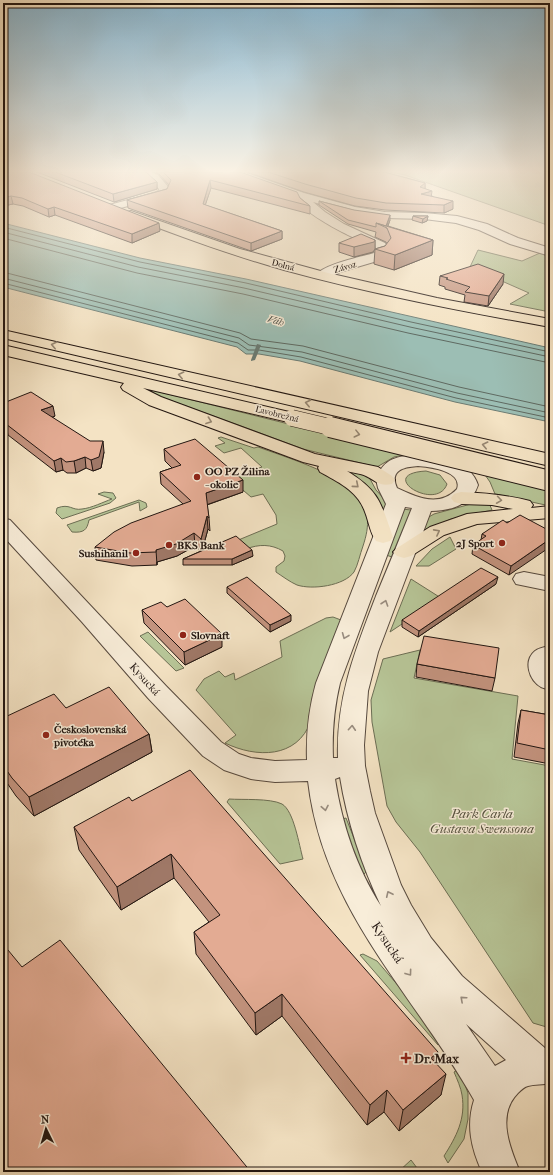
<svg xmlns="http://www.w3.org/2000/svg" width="553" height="1175" font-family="'IM FELL French Canon',serif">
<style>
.green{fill:#b7c597;stroke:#6c6e54}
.water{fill:#9cbeb4;stroke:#6b7b73}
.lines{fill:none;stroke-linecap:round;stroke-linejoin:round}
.shore{stroke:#5f6a62;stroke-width:1}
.stream{fill:#6b7b73;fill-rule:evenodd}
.minor-casing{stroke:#56493e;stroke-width:2}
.major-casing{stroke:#221611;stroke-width:2}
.minor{fill:#f8edd9;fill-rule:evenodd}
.major{fill:#f4e3c4;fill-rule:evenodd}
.major-bridge-far1-casing{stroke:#221611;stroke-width:17;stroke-linecap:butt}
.major-bridge-casing{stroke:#221611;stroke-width:22;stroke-linecap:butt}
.major-bridge-far1{stroke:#f4e3c4;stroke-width:16}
.major-bridge{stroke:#f4e3c4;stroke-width:20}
.wall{fill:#c3937e;stroke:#221611}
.shaded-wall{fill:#9f7867;stroke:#221611}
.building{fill:#e3ab93;stroke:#221611}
.oneway{stroke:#968773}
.oneway2{stroke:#988c7f}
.poi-dot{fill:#8f2418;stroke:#f8edd9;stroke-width:1.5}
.labels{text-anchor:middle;stroke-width:3;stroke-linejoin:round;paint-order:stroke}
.far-street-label{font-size:9px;fill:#221611;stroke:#f8edd9}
.far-water-label{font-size:10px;font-style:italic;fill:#4d514a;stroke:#f8edd9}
.poi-label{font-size:11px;font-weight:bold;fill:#221611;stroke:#f8edd9;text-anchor:start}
.street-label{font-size:11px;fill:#221611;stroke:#f8edd9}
.near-park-label{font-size:13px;font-style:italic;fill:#565340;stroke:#f8edd9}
.near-street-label{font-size:13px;fill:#221611;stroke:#f8edd9}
.near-poi-label{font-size:13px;font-weight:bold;fill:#221611;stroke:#f8edd9;text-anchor:start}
</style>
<rect width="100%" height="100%" fill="#f4e3c4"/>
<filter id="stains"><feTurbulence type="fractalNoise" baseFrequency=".005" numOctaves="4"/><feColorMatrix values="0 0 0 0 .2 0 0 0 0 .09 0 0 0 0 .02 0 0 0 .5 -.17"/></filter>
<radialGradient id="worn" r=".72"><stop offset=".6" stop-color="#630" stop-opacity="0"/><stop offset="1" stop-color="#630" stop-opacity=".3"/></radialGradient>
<path class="green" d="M390 172H550V226L405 175Z
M478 250 522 261 540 253 550 255V312L510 304 529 293 470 267Z
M136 386 409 454 394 457 377 467 303 449 134 387Z
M221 437 254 448 258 447C283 456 337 473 355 492 370 510 370 525 363 546 360 554 358 565 354 572 344 586 312 590 297 585 290 582 282 576 276 572V567L284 561 285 556 283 551C271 544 259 544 246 549L236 541 277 524 276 515 263 494 251 497 229 478 262 467 241 448 224 453 215 446 225 443 218 438Z
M343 468 354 470 369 477 376 490 386 501 387 510 384 511 379 501Z
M426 471 440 475 447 484C437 513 374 474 426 471Z
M483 472 550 488V506L495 494 490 482Z
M104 492 113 493 116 498 110 503 62 519 56 513 57 508C70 503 72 511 82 509 92 508 103 502 112 499L98 494Z
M139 500 146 503 147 507 140 511 139 502 89 520C87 530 84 533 72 532L67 525Z
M489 503 492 510 451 519 423 531 427 518 434 514 471 504Z
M402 509 411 510 395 555 392 557 386 555Z
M450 537 456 549 429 566H416L432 549Z
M411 579 441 598 390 632Z
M333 617 341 620 311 721C297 759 256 758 225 743L236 735 196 690 204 679 219 671 225 677 234 673 235 680 282 657 280 641 326 618Z
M148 632 184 668 176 671 140 636Z
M420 650 414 678 518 696 512 759 550 766V1028L533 1023 420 852 396 822 387 806 372 722 371 700 383 659Z
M229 799C242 800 270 798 282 804 294 811 299 845 303 859L280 864 227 802Z
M346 818 367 871 363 875 359 872 342 819Z
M363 954 377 961 420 1011 441 1042 438 1045 360 955Z
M459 1069 468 1093V1119L464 1139 448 1163 444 1156C456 1137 466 1119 462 1095 461 1088 457 1079 454 1072Z
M411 1160 420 1172H398Z"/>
<path class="water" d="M3 223 140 258 246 279 550 348V422L455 402 300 361 259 354H246L237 347 3 287Z"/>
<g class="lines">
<path class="shore" d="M3 227 140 262 246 283 411 322 550 352
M3 232 138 267 244 288 410 327 550 357
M3 238 137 273 243 294 408 333 550 363
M3 272 240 333 251 339 303 346 459 387 550 407
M3 278 239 338 249 345 302 352 457 393 550 413
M3 283 238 343 248 350H259L301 357 456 398 550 418"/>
<path class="stream" d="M257 344 261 345 255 360 251 361V360Z"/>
<defs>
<path id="minor" d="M117 172H151L158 175 170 189 166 196 113 210 109 209 107 207 109 205 158 192 159 189C155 185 151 179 145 177 136 174 123 179 117 172Z
M230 172H244L304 193 355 207 385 212 424 213 457 216 487 224 518 238 550 248V256L510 244 479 230 456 223 424 219 385 218 354 213 313 202 325 212 344 224 385 243 389 251 384 259 340 272 328 278H318L316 275C324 264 361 257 374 253L377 251 376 248C360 241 300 214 298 198L231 174Z
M418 455C440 457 470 460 478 485 472 505 449 511 431 511L378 652 368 691 364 745 365 766 370 791 375 813 401 885 411 905 431 938 462 976 546 1049H550V1083C543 1085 535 1084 528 1086 524 1087 521 1090 518 1093 496 1115 510 1148 520 1172H482C471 1148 466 1125 474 1100 413 992 323 911 308 781L275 782 251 779 224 770 203 756 148 698 82 622 3 536V518L10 520 166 686 221 742 239 754 251 758 275 761 307 760C306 733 309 708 316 683L386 504 378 488 376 479C384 458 397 456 418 455ZM418 466C430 467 463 471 457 489 439 508 416 497 397 488 389 470 404 467 418 466ZM405 507 412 508C400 538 388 567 376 596 355 651 336 698 338 758H333C332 732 334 708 340 683ZM340 777C347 821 362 866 381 906 356 867 342 824 335 779ZM466 1024 506 1060 495 1066Z
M524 572 550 577V591L516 584 513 579 516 574Z
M550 646V690C547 689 543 688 541 687 529 680 523 661 535 651 539 648 545 647 550 646Z"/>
<path id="major" d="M131 211 240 249 328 273 437 298 550 319V327C461 311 372 294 284 270 231 255 179 236 127 216L125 214 127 212Z
M3 330 550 454V466L3 338Z
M3 345 298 414 301 418 298 422 292 423 143 388 161 397 315 454 378 467 392 476 395 480 392 484C380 487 376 481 366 476 360 473 353 473 347 471 380 491 381 504 393 537L390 541 383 543 376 541C370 533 369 522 365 512 358 491 338 482 320 472L318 468 319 466 303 462 149 405 123 390 121 387 124 383 3 355Z
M461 492C485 493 507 495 530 501L533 505 531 508 550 506V518L477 524 444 535 411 556 404 558 397 556 393 552 397 548 430 527 467 514 513 509 492 505 461 504 454 502 451 498 454 494Z"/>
</defs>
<use href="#minor" class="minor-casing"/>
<use href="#major" class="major-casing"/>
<use href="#minor" class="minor"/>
<use href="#major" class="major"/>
<defs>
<path id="major-bridge-far1" d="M292 418 334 428"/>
<path id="major-bridge" d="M330 427 550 481"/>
</defs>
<use href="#major-bridge-far1" class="major-bridge-far1-casing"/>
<use href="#major-bridge" class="major-bridge-casing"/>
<use href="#major-bridge-far1" class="major-bridge-far1"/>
<use href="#major-bridge" class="major-bridge"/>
</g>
<path class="wall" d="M3 172 160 231 132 243 55 215 49 217 23 206 13 204 3 206Z
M37 172H143L157 182V189L114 202Z
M153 172H240L300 198 310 206V214L211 188 205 205 282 231V239L251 251 128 208 127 200 167 189 169 185 159 174Z
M247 172H384L425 183V188L432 196 453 209 444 213 385 210 355 206 304 192Z
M319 201 390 220 388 226 433 240 432 255 394 270 374 264 375 249 385 246 387 244 386 242 375 237 376 232 348 224 319 205Z
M413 216H428L427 221 422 223 412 220Z
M375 240V249L373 252 354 257 339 252V243Z
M440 276 503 284 488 306 464 302 465 295 445 289V287L439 285Z
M6 402 55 416 52 418 104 452 101 468 93 471 86 468 76 473H67L63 470 56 472 8 435 3 437Z
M164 449 243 492 207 505 209 518 210 531 208 529 202 551 253 556 232 565H183V559L201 551 195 546 177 556 157 562V565L132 566 96 560 95 547 183 504 161 484 160 472 172 468 165 461Z
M507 523 550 531 509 575 472 554 473 545 481 540 482 534Z
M496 584 418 637 402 627V620Z
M227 587 291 621 270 632 227 593Z
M167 607 222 647 185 665 144 623 142 610Z
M417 664 495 678 492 691 416 677Z
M66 708 149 734 152 752 34 816 16 796 3 777V718Z
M521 710 550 715V764L514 757 518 723Z
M132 801 436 1063 441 1095 399 1131 384 1112 367 1125 282 1016 256 1035 196 954 194 932 209 922 174 878 121 910 79 850 74 827Z"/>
<path class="shaded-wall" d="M210 180 211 188 203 212V204Z
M157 182V189L114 202 113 194Z
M425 183V191L420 187Z
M432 191 431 198 421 194Z
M11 196 13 204 3 206V198Z
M453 201V209L444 213V205Z
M54 207 55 215 49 217 48 209Z
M390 215V220L387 228H386Z
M428 216 427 221 422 223 423 219Z
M159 223 160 231 132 243V234Z
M282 231V239L251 251V243Z
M375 240V249L373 252 354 257V247Z
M433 240 432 255 394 270 395 255Z
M504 274 503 284 488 306 489 296Z
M3 352H5L7 362 3 363Z
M53 406 55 416 43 421 41 410Z
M6 424 8 435 3 437V425Z
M103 441 104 452 101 468 93 471 91 460Z
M85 457 86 468 76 473 74 461Z
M61 458 63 470 56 472 54 461Z
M243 480V492L206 505V493Z
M207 516 208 529 202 551 201 539Z
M194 533 195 546 177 556 157 562V565L156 550Z
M550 539V547L509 575 511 566Z
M252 550 253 556 232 565V559Z
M498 577 496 584 418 637 419 631Z
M291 615V621L270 632V625Z
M222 634V647L185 665 184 652Z
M149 734 152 752 34 816 29 797Z
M171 854 174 878 121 910 117 887Z
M282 994V1016L256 1035 255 1013Z
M438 1052 434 1074 431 1058Z
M446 1074 441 1095 399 1131 403 1110Z
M387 1090 384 1112 367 1125 370 1105Z"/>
<path class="building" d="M3 172H29L159 223 132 234 54 207 48 209 22 198 11 196 3 198Z
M55 172H146L157 182 113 194Z
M163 172H240L297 192 300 198 310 206 210 180 203 204 282 231 251 243 127 200 167 189 171 180Z
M268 172H384L425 183 420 187 432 191 421 194 453 201 444 205 386 203 356 198 305 184Z
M319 201 354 210 390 215 386 226 376 223V227L348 220Z
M413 216H428L423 219Z
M376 223 433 240 395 255 375 249 385 246 391 238 387 228Z
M361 234 375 240 374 242 354 247 339 243Z
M478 264 504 274 489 296 465 292 470 287 446 279 448 278 440 276Z
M31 392 53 406 41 410 90 441H103L99 457 91 460 85 457 74 461 66 462 61 458 54 461 6 424 3 425V399L6 402Z
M195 439 243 480 206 493 209 518 207 516 201 539 194 533 176 544 156 550V552L130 553 95 547 114 532 131 523 191 501 160 472 181 465 164 449Z
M520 515 550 531V539L511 566 473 545 486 536 482 534 503 520 507 523Z
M236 536 252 550 232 559H183Z
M481 568 498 577 419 631 402 620Z
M247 577 291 615 270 625 227 587Z
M185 599 222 634 184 652 142 610 161 602 167 607Z
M424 636 499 648 495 678 417 664Z
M109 687 149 734 29 797 12 778 3 765V718L54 694 66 708Z
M521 710 550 715V750L517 743Z
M190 770 438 1052 431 1058 446 1074 403 1110 387 1090 370 1105 282 994 255 1013 194 932 220 915 171 854 117 887 74 827 129 797 132 801Z
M60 940 251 1172H3V944L22 967Z"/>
<defs><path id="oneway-chevron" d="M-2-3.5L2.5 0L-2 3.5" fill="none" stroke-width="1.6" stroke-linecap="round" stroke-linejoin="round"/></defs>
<g class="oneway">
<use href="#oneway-chevron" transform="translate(54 345) rotate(-167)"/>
<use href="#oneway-chevron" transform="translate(181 375) rotate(-167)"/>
<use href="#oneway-chevron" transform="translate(308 403) rotate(-167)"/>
<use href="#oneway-chevron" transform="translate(209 421) rotate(20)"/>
<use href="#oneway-chevron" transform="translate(357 434) rotate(14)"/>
<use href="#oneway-chevron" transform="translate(485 445) rotate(-167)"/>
<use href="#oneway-chevron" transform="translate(356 485) rotate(40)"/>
<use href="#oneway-chevron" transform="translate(499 500) rotate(8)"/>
<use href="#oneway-chevron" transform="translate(437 532) rotate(-28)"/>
</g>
<g class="oneway2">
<use href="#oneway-chevron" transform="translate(385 603) rotate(-71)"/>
<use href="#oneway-chevron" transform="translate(345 636) rotate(112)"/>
<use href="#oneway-chevron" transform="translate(352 728) rotate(-86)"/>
<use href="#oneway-chevron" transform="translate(325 808) rotate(79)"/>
<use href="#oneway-chevron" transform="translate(389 894) rotate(-115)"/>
<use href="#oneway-chevron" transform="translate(409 973) rotate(54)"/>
<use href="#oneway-chevron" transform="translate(463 999) rotate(-138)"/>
</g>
<linearGradient id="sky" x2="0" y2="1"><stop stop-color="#89b8d3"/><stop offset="0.51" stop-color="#faf2e4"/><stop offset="1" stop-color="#faf2e4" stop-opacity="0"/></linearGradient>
<rect width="553" height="336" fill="url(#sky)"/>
<g class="poi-dot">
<circle cx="197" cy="477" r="4"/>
<circle cx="502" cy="543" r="4"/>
<circle cx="169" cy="545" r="4"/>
<circle cx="136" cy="553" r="4"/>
<circle cx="183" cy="635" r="4"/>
<circle cx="46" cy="735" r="4"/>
<path d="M404 1052h4v4h4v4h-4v4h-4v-4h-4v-4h4z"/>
</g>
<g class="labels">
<g class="far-street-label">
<text transform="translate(283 265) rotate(15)" y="3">Dolná</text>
<text transform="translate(345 267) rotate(-16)" y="3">Závoz</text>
<text transform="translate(277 414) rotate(14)" y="3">Ľavobrežná</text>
</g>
<g class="far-water-label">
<text transform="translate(276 320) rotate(15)" y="4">Váh</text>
</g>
<g class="poi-label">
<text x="205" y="475">OO PZ Žilina<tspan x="205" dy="13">- okolie</tspan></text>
<text x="494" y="547" text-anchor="end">2J Sport</text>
<text x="177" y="549">BKS Bank</text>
<text x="128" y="557" text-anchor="end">Sushihanil</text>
<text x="191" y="639">Slovnaft</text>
<text x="54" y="733">Československá<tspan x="54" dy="13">pivotéka</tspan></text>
</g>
<g class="street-label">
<text transform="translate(145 679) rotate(48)" y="4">Kysucká</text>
</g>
<g class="near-park-label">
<text x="482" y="818">Park Carla<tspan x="482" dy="15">Gustava Swenssona</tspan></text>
</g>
<g class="near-street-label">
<text transform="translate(388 942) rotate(56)" y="5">Kysucká</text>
</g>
<g class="near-poi-label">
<text x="414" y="1063">Dr. Max</text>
</g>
</g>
<rect width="553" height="1175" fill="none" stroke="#f4e3c4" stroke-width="16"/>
<rect x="4" y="4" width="545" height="1167" fill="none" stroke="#221611" stroke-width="2"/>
<rect x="8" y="8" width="537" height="1159" fill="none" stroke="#221611"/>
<g transform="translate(46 1129) rotate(355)" stroke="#f8edd9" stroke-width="3" paint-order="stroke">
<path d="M0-3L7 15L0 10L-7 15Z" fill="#221611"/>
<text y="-6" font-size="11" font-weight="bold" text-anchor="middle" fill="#221611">N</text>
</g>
<rect width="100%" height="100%" filter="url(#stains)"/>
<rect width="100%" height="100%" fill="url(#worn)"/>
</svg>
